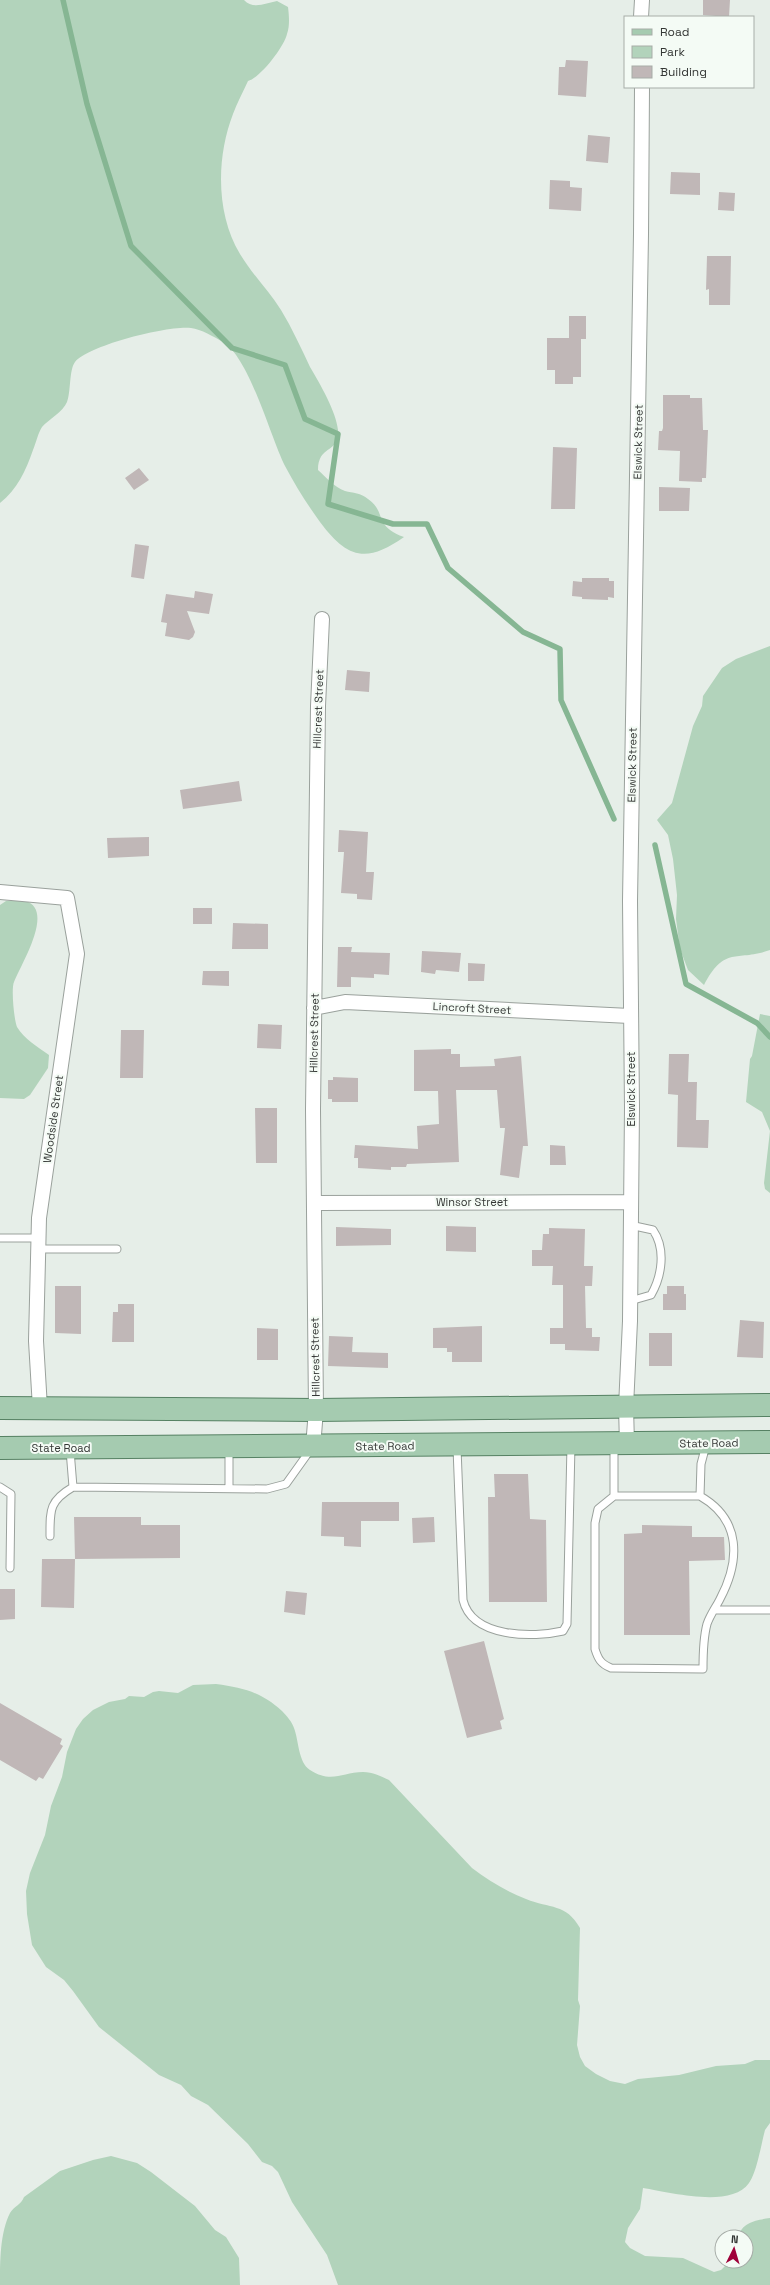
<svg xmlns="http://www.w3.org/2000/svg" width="770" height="2285" font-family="'Space Grotesk',sans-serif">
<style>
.green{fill:#b2d3bb}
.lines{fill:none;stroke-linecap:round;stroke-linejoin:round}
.stream{stroke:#86b693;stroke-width:5.5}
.building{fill:#c0b7b7}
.lane-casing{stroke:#9aa19c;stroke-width:9}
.street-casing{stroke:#9aa19c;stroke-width:16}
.primary-casing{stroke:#568163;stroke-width:24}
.lane{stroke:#fff;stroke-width:7}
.street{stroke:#fff;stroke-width:14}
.primary{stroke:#a5cbb0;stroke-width:22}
.labels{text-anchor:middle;stroke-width:4;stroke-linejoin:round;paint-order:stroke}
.street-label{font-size:11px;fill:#343735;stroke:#f4fbf5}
</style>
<rect width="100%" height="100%" fill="#e6eee8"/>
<path class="green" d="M0 0H244C253 10 266 3 277 1L288 7C289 15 290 26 287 34 284 47 260 78 248 81 243 92 237 103 233 114 216 158 216 214 240 254 252 274 269 291 281 310 292 328 301 348 310 367 320 384 336 411 338 430 340 454 318 444 318 470 326 477 334 487 345 491 353 493 361 493 368 499 387 512 373 526 404 537 366 564 347 558 320 522 307 504 295 485 285 466 271 438 249 357 223 342 214 337 201 329 191 328 169 325 89 345 75 362 69 370 71 392 67 402 63 412 49 419 42 427 38 433 36 443 33 450 26 470 17 490 0 503Z
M770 646V950C736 962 725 945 704 985L688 970 680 949 676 919 677 895 673 859 668 835 657 820 672 803 693 726 702 706 703 696 722 668 736 659Z
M6 901C12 901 20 899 25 901 56 909 20 966 14 982 11 988 14 1020 17 1027 24 1039 38 1047 49 1055L48 1068 30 1095 24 1099 0 1098V905Z
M760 1014 770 1016V1193L765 1189 764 1183 770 1131 762 1112 746 1102 750 1059 752 1056Z
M216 1684C244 1688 261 1692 282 1711 287 1716 292 1722 294 1728 299 1741 298 1762 310 1770 332 1784 342 1772 363 1772 373 1772 380 1776 389 1780L472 1868C488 1880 507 1892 526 1899 550 1909 566 1903 580 1928L578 2000 580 2006 577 2045 580 2057 585 2066 596 2074 610 2081 625 2084 638 2079 679 2075 716 2066 745 2064 755 2060H770V2123L765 2130C761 2145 757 2172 749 2183 731 2209 669 2192 643 2188L640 2209 628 2228 625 2242 630 2248 645 2256 683 2258 714 2272 721 2270 730 2261H746V2237H738C742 2222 757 2220 770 2218V2285H338L327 2255 292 2202 278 2172 272 2166 262 2162 248 2144 208 2105 191 2096 181 2085 159 2075 99 2027 73 1991 64 1980 46 1967 32 1945 27 1914 26 1891 30 1873 45 1835 51 1806 62 1777 67 1752 76 1729 83 1719 93 1710 109 1702 125 1699 129 1696 144 1697 153 1692 159 1691 178 1693 193 1685Z
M111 2156 137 2163 151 2172 195 2206 215 2230 226 2237 239 2258 240 2285H0C0 2261 0 2233 10 2213 14 2206 21 2205 24 2197L60 2171 93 2160Z"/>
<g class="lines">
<path class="stream" d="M63 0 87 104 131 246 232 348 285 365 305 419 338 434 328 504 393 524H427L448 568 523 632 560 649 561 700 614 819
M655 845 686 984 757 1023 770 1037"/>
</g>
<path class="building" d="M703 0H730L729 17 703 15Z
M566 60 588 61 586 97 558 95 559 67H565Z
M588 135 610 137 608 163 586 161Z
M671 172 700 173V195L670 194Z
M550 180 570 181V187L582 188 581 211 549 209Z
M719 192 735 193 734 211 718 210Z
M707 256H731L730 305H709V289L706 290Z
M569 316H586V339H581V377H573V384H555V370H547V338H569Z
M663 395H690V398H702L703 430H708L706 478H702V482L679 481 680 451 658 450 659 431H662L663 428Z
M553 447 577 448 575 509H551Z
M139 468 149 480 134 490 125 478Z
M659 487 690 488 689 511H659Z
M135 544 149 546 144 579 131 577Z
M582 578H609V581H614V598L608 597V600L582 599V597L572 596 573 581 582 582Z
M195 591 213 594 209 614 187 611 195 632 193 637 189 640 165 636 167 623 161 622 166 594 194 598Z
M347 670 370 672 369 692 345 690Z
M239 781 242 801 183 809 180 790Z
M339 830 368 832 366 872H374L372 900 357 899V894L341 893 344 852H338Z
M149 837V856L108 858 107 838Z
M193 908H212V924H193Z
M233 923 268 924V949H232Z
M338 947H352L351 952 390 953 389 975 374 974V978L351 977V987H337Z
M422 951 461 953 459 972 436 970 435 974 421 972Z
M468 963 485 964 484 981H468Z
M203 971H229V986L202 985Z
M258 1024 282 1025 281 1049 257 1048Z
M121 1030H144L143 1078H120Z
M451 1049V1054H460V1067L495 1066 494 1059 521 1056 528 1146H523L519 1178 500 1175 505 1128H500L497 1090H456L459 1162 407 1164 406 1167H391V1170L358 1168V1158H354L355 1145 418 1149 417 1126 439 1124 438 1091H414V1050Z
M669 1054H689L688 1082H697L696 1120H709L708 1148 677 1147 678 1095 668 1094Z
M333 1077 358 1078V1102H332V1099H328V1080H333Z
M255 1108H277V1163H256Z
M550 1145 565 1146 566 1165H550Z
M446 1226 476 1227V1252L446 1251Z
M336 1227 391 1229V1245L336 1246Z
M549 1228 585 1229 584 1266H593L592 1286H585L586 1328H592V1337H600L599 1351 565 1350V1344H550V1328H563V1285H552L553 1266H532V1250H542L543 1234H549Z
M55 1286H81V1334L55 1333Z
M667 1286H684V1294H686V1310H663V1294H667Z
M118 1304H134V1342H112L113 1312H118Z
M740 1320 764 1322 763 1358 737 1357Z
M482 1326V1362H452V1352H447V1348H433V1328Z
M257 1328 278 1329V1360H257Z
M649 1333H672V1366H649Z
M329 1336 353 1337 352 1352 388 1353V1368L328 1366Z
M494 1474H528L530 1519 546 1520 547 1602H489L488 1497H495Z
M322 1502H399V1521H361V1547L344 1546V1537L321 1536Z
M74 1517H141V1525H180V1558L75 1559Z
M434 1517 435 1542 413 1543 412 1518Z
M642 1525 692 1526V1537H724L725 1560 689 1561 690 1635H624V1534L642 1533Z
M42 1559H75L74 1608 41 1607Z
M0 1589H15V1619L0 1620Z
M286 1591 307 1593 305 1615 284 1612Z
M484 1641 504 1719 500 1721 502 1729 467 1738 444 1651Z
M0 1703 62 1739 60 1744 63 1746 43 1779 39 1777 36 1781 0 1760Z"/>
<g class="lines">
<defs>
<path id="lane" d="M0 1238H38
M38 1249H117
M630 1301 651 1295C662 1276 666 1249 653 1230L630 1225
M614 1446V1496L598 1509 595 1523V1649C598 1659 601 1664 611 1668L703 1669C703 1654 703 1639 707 1624 710 1615 716 1607 720 1599 740 1561 742 1520 700 1496H614
M457 1448 463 1600C472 1638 533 1638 563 1631L567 1624 571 1445
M229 1449V1488
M70 1450 73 1487 267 1489 286 1484 311 1449
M0 1487 11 1494 10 1568
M700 1496 701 1464 706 1445
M50 1536C50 1510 49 1501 73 1487
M714 1610H770"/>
<path id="street" d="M641 17 642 0
M0 892 67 898 77 954 39 1218 36 1341 40 1408
M314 1008 345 1002 630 1016
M314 1203 630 1202
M627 1444 626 1407 630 1321 632 1108 630 901 641 234 642 87
M313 1447 316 1410 313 1110 318 706 322 619"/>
<path id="primary" d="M0 1408 316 1410 770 1405
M0 1448 770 1442"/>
</defs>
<use href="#lane" class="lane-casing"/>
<use href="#street" class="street-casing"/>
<use href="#primary" class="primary-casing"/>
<use href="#lane" class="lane"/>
<use href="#street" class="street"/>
<use href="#primary" class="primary"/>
</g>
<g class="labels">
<g class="street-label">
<text transform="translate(638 442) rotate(-89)" y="4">Elswick Street</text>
<text transform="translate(318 709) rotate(-88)" y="4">Hillcrest Street</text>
<text transform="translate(632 765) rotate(-89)" y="4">Elswick Street</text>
<text transform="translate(472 1008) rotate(3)" y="4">Lincroft Street</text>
<text transform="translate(314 1033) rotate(-89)" y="4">Hillcrest Street</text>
<text transform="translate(631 1089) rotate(-90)" y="4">Elswick Street</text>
<text transform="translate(53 1119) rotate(-82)" y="4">Woodside Street</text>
<text x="472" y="1206">Winsor Street</text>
<text transform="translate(315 1357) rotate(-91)" y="4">Hillcrest Street</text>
<text transform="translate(709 1443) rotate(-1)" y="4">State Road</text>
<text transform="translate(385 1446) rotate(-1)" y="4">State Road</text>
<text x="61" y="1452">State Road</text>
</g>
</g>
<rect x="624" y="16" width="130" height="72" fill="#f4fbf5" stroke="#a7ada8"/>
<rect x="632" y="29" width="20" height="6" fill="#a5cbb0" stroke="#a7ada8"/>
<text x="660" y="36" font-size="12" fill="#343735">Road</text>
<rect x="632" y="46" width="20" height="12" fill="#b2d3bb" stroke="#a7ada8"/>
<text x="660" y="56" font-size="12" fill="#343735">Park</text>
<rect x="632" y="66" width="20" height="12" fill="#c0b7b7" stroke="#a7ada8"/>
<text x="660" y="76" font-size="12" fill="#343735">Building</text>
<g transform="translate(734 2249) rotate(5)"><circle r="19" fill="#f4fbf5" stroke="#a7ada8"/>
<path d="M0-3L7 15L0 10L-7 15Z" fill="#a00039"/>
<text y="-6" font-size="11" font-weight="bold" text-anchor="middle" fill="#343735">N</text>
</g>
</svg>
